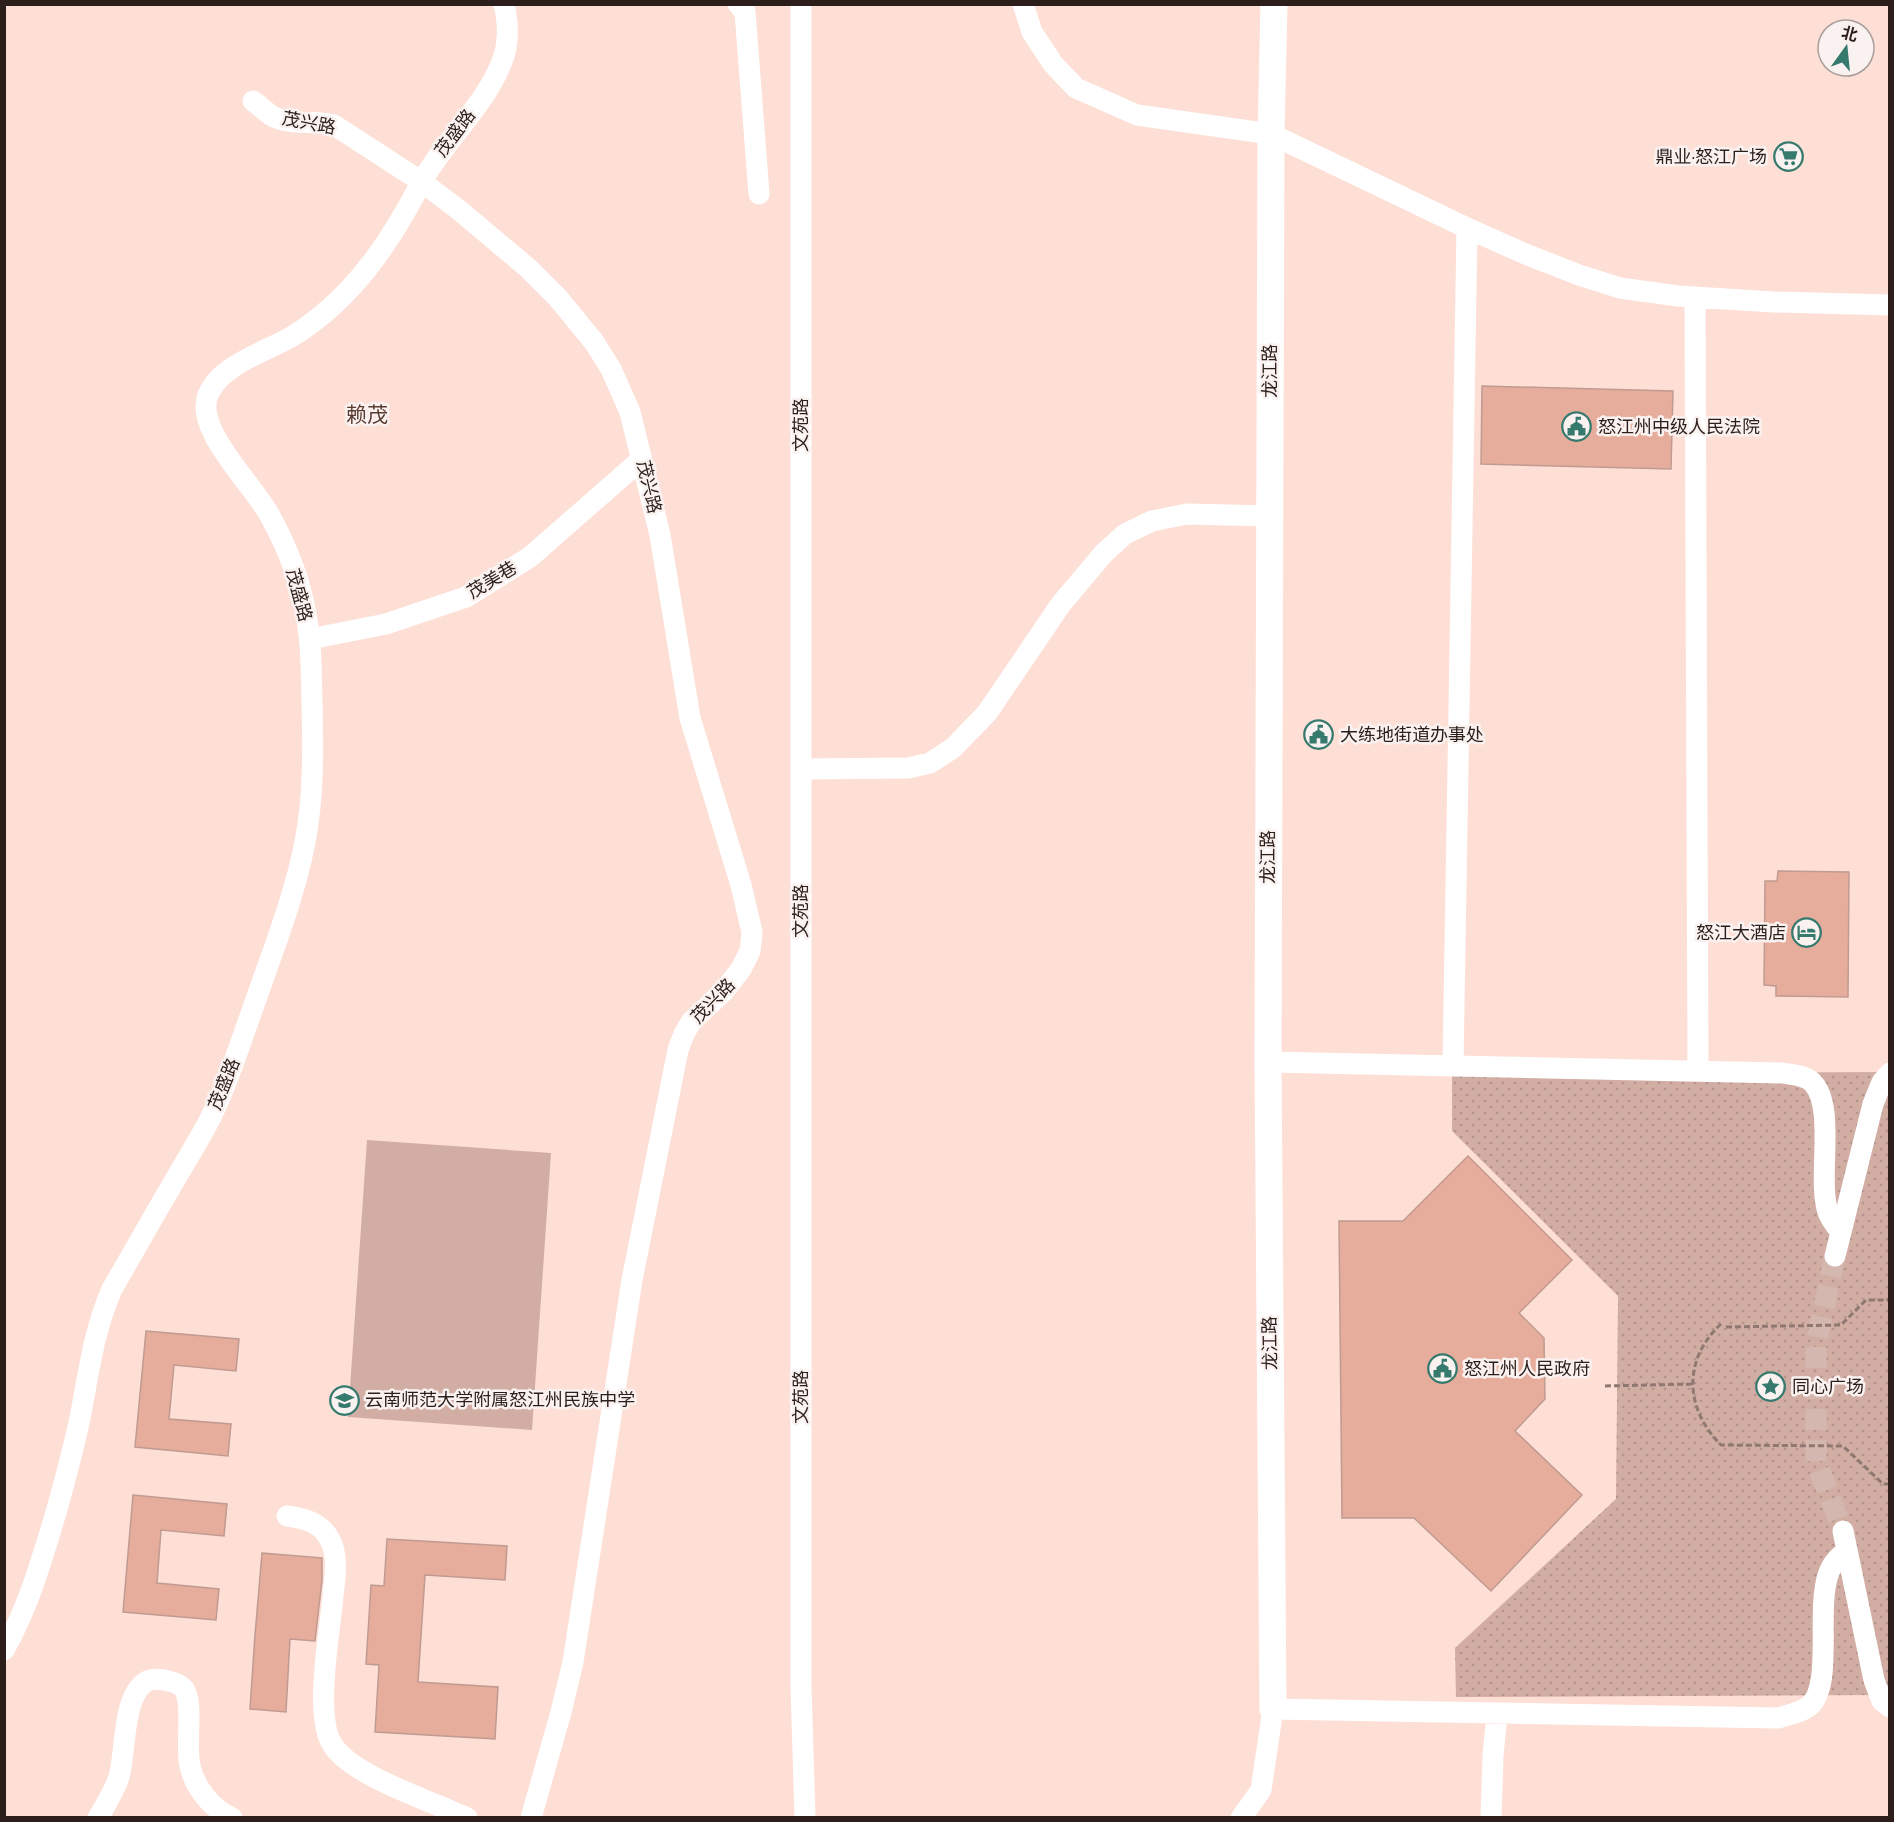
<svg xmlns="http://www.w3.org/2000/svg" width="1894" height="1822" font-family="'Sofia Sans Condensed','Noto Sans SC',sans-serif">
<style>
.park{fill:url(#park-dots)}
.garden{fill:#d2ada3}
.building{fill:#e6ac9c;stroke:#c09b91;stroke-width:1.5}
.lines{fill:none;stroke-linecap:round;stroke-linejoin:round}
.minor-tunnel{stroke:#d4b8b0;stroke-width:21;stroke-dasharray:21 10;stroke-linecap:butt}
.path{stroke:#8e7871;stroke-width:3;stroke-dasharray:6 3;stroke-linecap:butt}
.minor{stroke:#fff;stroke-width:21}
.major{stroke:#fff;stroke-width:27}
.labels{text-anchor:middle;stroke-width:5;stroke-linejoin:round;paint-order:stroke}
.street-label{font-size:18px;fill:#2c1e1a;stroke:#faf2f0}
.poi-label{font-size:18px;fill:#2c1e1a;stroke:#faf2f0;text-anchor:start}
.quarter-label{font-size:21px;fill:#5a3b32;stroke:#faf2f0}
</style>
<defs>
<pattern id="park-dots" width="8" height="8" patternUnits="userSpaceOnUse" patternTransform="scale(1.5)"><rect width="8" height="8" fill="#d2ada3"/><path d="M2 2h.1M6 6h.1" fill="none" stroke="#b4948c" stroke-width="1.8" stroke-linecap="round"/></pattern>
</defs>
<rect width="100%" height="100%" fill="#fedfd6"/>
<path class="park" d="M1888 1072 1889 1695 1456 1697 1455 1648 1616 1499 1618 1296 1452 1131V1074Z"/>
<path class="garden" d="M367 1140 551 1153 532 1430 348 1417Z"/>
<path class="building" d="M1482 386 1673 391 1671 469 1481 464Z
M1778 871 1849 872 1848 997 1776 996V986L1764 985 1765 881H1777Z
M1468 1156 1572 1260 1519 1313 1544 1338 1545 1399 1515 1431 1582 1495 1491 1591 1414 1518H1342L1339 1221H1403Z
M146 1331 239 1339 236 1371 174 1365 169 1419 231 1424 228 1456 135 1447Z
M133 1495 227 1504 224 1536 161 1530 157 1583 219 1589 216 1620 123 1612Z
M387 1539 507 1546 505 1580 425 1575 418 1682 498 1687 495 1739 375 1732 379 1665 366 1664 371 1585 384 1586Z
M262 1553 322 1558V1580L315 1641 290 1639 286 1712 250 1709 255 1635Z"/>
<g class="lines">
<path class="minor-tunnel" d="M1835 1256 1816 1344V1461L1843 1531"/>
<path class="path" d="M1721 1324C1683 1359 1684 1408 1721 1445L1843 1446 1883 1484H1890
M1726 1327 1841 1325 1866 1300H1890
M1605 1386 1693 1384"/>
<path class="minor" d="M738 4 745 12 759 194
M801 4V1687L805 1818
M1023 4 1032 32 1053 64 1076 88 1137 115 1271 134 1467 228 1523 253 1579 275 1620 288 1678 296 1774 302 1890 305
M253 101C259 105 266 112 272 116 291 126 314 120 334 125L422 182 459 210 528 268 558 298 594 342 611 369 630 412 660 535 690 718 741 885 752 932 750 951 741 969 724 991 691 1022 684 1034 678 1050 632 1280 573 1662 561 1712 531 1818
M1695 297 1698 1071
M310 639 386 624 466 597 530 557 642 459
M801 769 908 768 930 763 953 748 987 713 1061 604 1104 553 1125 534 1152 521 1187 514 1270 516
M1268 1062 1783 1073C1793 1075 1806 1075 1813 1083 1836 1108 1817 1179 1828 1212 1830 1219 1836 1226 1841 1232
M1453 1066 1467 228
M1835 1256 1873 1104 1882 1082 1890 1073
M287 1516C303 1518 320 1522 329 1538 339 1554 335 1578 333 1596 330 1631 314 1715 332 1744 351 1776 432 1801 467 1818
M1843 1531 1874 1680 1882 1701 1890 1707
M4 1650C28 1608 41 1562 55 1516 64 1484 73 1451 80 1418 89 1372 93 1333 112 1289 134 1251 156 1212 179 1173 190 1154 202 1135 212 1115 229 1080 241 1041 254 1005 272 953 295 895 305 842 314 796 313 748 312 701 311 677 312 652 308 627 303 589 289 550 270 516 254 485 194 430 208 395 220 365 265 352 291 337 302 331 312 323 322 315 355 288 384 249 405 212 414 197 421 181 431 167 455 130 490 98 504 56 509 39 508 21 504 4
M98 1818C106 1804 114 1792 119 1777 126 1753 122 1689 150 1680 156 1679 162 1679 168 1681 174 1682 180 1684 184 1689 194 1704 185 1746 190 1766 195 1788 211 1808 232 1818
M1241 1818 1261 1790 1273 1709 1778 1718C1787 1715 1800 1713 1808 1707 1836 1687 1813 1601 1831 1568 1835 1560 1840 1556 1847 1551
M1491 1818 1493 1756 1497 1714"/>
<path class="major" d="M1273 1709 1268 1062 1271 134 1274 4"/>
</g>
<defs>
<symbol id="supermarket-ring" viewBox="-11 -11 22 22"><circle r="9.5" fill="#faf2f0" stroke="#367a6e" stroke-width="1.5"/><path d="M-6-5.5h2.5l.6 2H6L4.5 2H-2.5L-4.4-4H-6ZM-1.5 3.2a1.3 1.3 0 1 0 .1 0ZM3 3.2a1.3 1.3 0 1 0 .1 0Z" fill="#367a6e"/></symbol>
<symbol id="civic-ring" viewBox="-11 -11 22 22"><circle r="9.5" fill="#faf2f0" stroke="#367a6e" stroke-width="1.5"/><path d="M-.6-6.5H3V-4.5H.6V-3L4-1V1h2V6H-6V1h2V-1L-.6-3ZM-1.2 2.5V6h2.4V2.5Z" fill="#367a6e"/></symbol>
<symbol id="hotel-ring" viewBox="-11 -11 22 22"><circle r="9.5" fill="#faf2f0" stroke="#367a6e" stroke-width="1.5"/><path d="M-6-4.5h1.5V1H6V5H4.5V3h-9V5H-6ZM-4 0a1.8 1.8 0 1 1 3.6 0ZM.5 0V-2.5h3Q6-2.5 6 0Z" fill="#367a6e"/></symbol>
<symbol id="sight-ring" viewBox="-11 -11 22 22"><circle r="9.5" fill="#faf2f0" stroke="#367a6e" stroke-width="1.5"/><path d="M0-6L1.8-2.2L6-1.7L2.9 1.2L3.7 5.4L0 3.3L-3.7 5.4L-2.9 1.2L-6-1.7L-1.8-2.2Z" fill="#367a6e"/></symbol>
<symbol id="school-ring" viewBox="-11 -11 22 22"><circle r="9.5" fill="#faf2f0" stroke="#367a6e" stroke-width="1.5"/><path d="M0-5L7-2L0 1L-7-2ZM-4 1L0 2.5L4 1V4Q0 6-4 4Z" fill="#367a6e"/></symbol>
</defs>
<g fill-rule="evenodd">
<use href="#supermarket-ring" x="1772" y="140" width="33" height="33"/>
<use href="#civic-ring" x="1560" y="410" width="33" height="33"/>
<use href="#civic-ring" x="1302" y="718" width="33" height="33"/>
<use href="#hotel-ring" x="1790" y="916" width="33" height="33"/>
<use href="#civic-ring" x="1426" y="1352" width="33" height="33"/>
<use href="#sight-ring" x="1754" y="1370" width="33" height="33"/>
<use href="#school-ring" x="328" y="1384" width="33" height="33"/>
</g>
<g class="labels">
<g class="street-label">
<text transform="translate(309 123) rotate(11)" y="6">茂兴路</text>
<text transform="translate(455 133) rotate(-53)" y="6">茂盛路</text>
<text transform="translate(1270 371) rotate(-90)" y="6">龙江路</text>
<text transform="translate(801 425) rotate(-90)" y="6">文苑路</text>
<text transform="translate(649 487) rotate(77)" y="6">茂兴路</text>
<text transform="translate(492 580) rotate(-31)" y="6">茂美巷</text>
<text transform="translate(299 595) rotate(75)" y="6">茂盛路</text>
<text transform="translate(1268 857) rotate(-90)" y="6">龙江路</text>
<text transform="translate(801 911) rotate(-90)" y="6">文苑路</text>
<text transform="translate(713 1001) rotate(-46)" y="6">茂兴路</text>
<text transform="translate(224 1084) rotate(-68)" y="6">茂盛路</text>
<text transform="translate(1270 1343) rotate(-91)" y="6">龙江路</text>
<text transform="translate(801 1397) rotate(-90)" y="6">文苑路</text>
</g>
<g class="poi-label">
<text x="1767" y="163" text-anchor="end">鼎业·怒江广场</text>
<text x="1598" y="433">怒江州中级人民法院</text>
<text x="1340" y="741">大练地街道办事处</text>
<text x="1786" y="939" text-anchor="end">怒江大酒店</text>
<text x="1464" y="1375">怒江州人民政府</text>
<text x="1792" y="1393">同心广场</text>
<text x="365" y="1406">云南师范大学附属怒江州民族中学</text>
</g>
<g class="quarter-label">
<text x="367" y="422">赖茂</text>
</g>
</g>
<rect width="1894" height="1822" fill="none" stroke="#2c1e1a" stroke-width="12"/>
<g transform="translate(1846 48) rotate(15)"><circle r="28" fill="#faf2f0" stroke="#a89d9a" stroke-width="1.5"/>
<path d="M0-4.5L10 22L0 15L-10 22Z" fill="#367a6e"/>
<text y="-9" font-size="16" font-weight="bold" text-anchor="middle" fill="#2c1e1a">北</text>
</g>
</svg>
